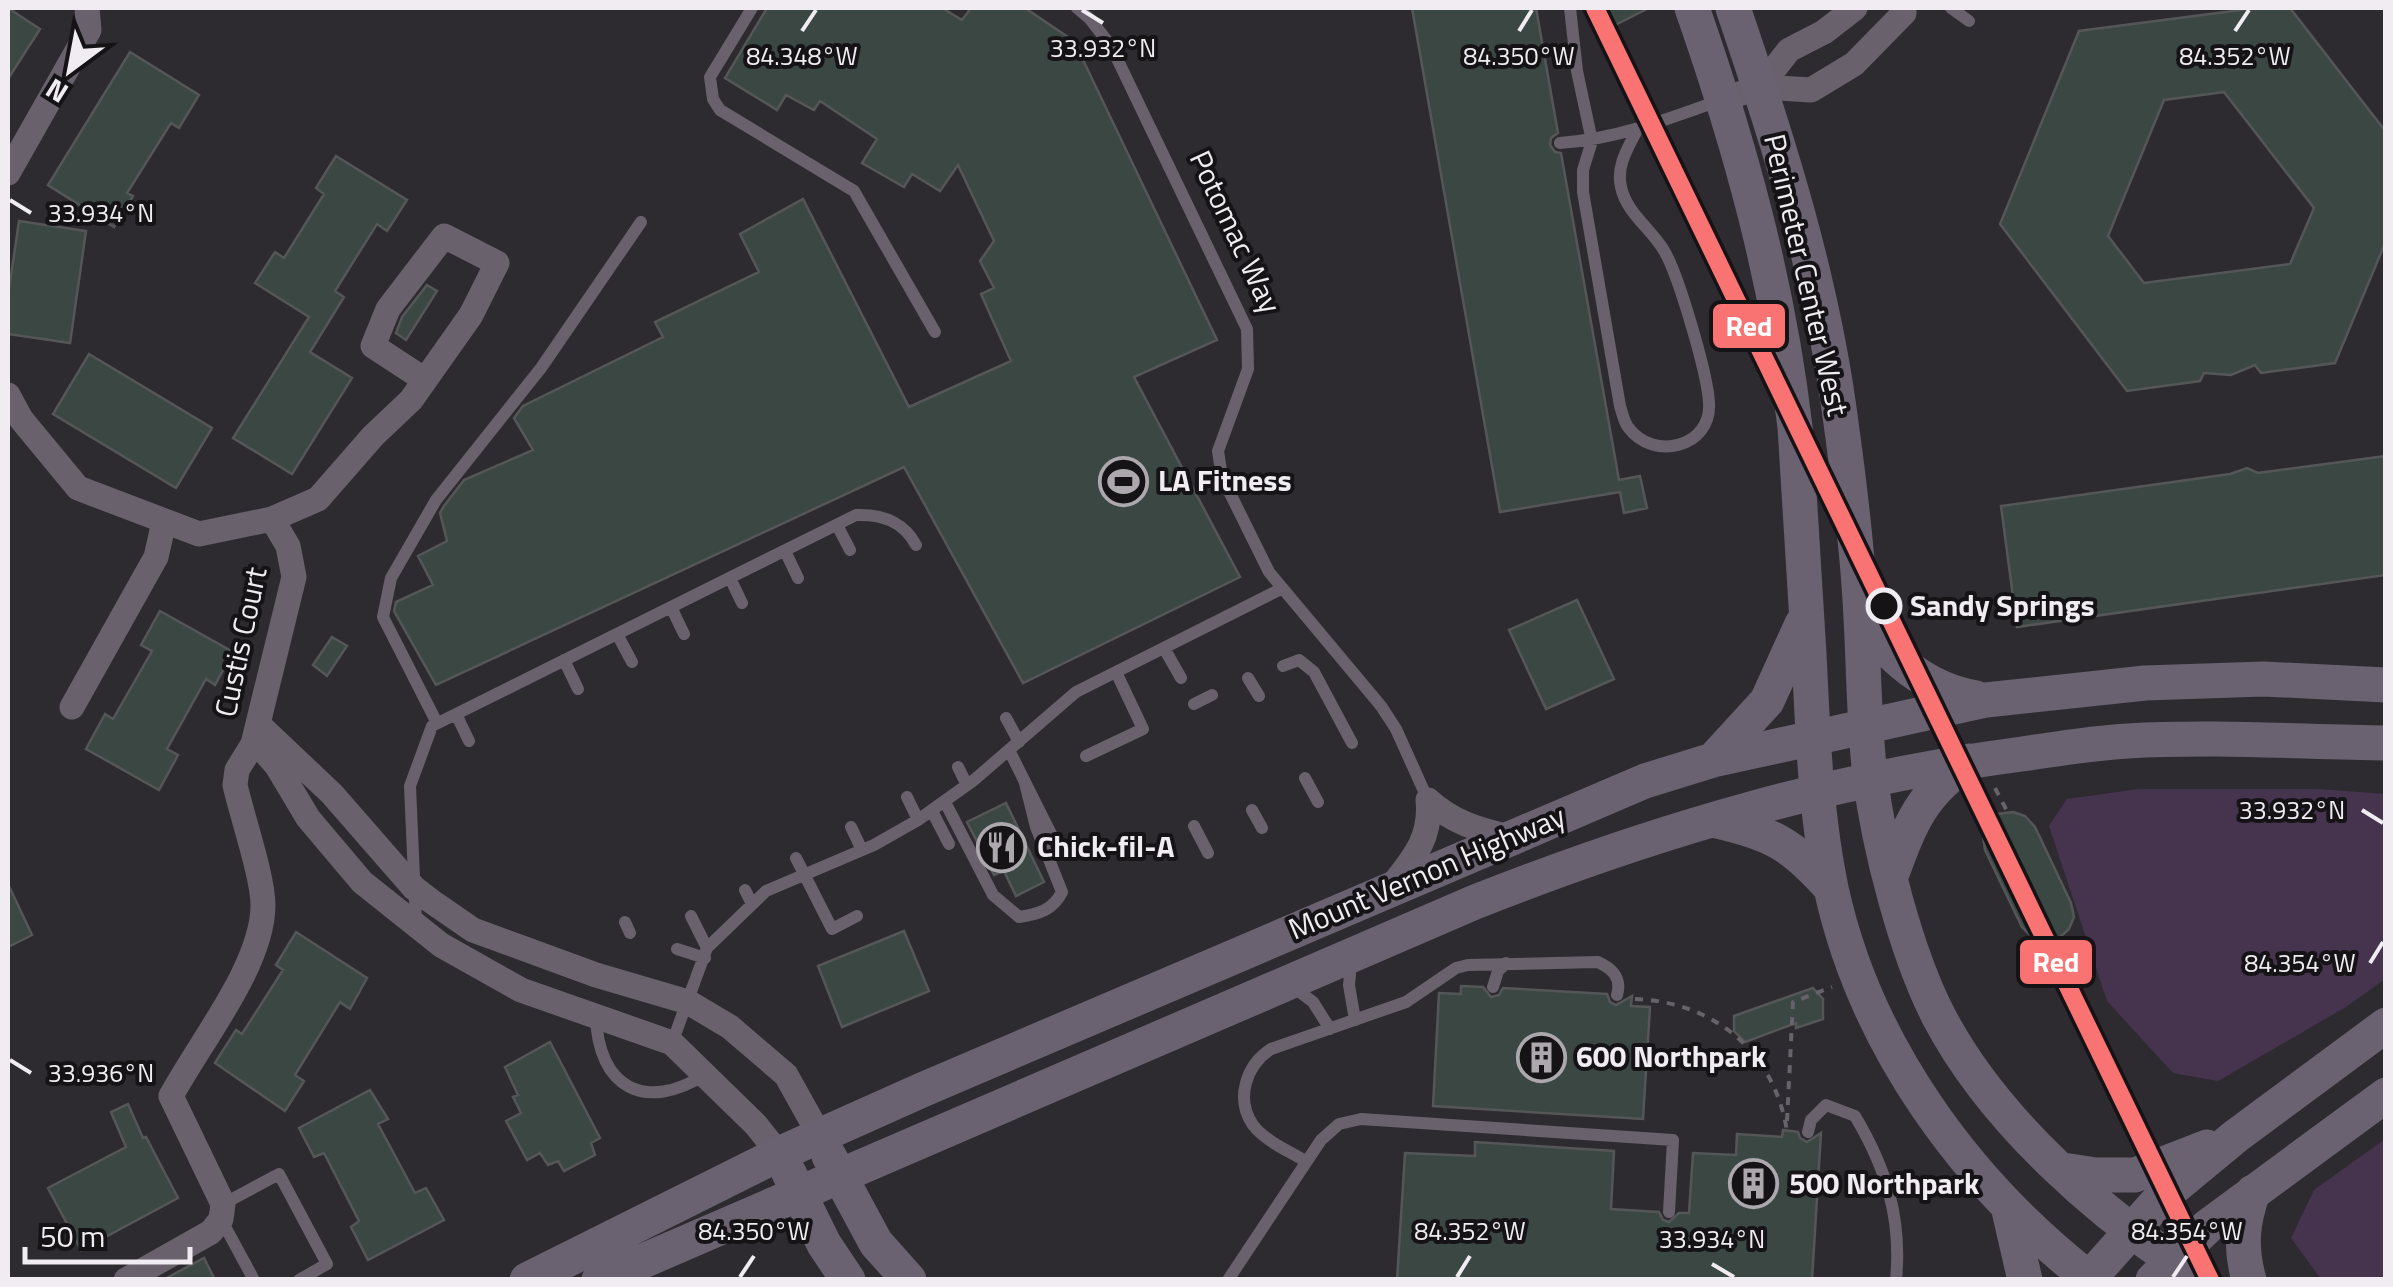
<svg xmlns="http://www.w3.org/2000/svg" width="2393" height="1287" font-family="'Titillium Web',sans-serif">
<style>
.green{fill:#46344f}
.building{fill:#3b4743;stroke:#555657;stroke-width:2.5;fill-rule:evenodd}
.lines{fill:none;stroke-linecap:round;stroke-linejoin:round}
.path{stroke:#68626b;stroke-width:4;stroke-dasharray:8 8;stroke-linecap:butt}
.lane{stroke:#69616c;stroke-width:12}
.street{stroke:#69616c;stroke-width:25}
.secondary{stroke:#6a6270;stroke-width:35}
.metro-1-casing{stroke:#161317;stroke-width:25}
.metro-1{stroke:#fa7373;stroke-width:18}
.ticks{fill:none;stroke:#f0ecf2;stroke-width:4}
.stop-dot{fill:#161317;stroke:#f0ecf2;stroke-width:5}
.labels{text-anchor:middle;stroke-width:8;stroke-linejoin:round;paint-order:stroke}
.street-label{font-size:30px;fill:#f0ecf2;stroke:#161317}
.poi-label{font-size:30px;font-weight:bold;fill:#f0ecf2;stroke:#161317;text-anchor:start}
.stop-label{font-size:30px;font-weight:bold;fill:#f0ecf2;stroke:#161317;text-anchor:start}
.ticks-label{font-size:25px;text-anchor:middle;fill:#f0ecf2;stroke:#161317;stroke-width:8;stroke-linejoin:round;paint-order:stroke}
.line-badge{stroke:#161317;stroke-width:4}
.badge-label{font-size:28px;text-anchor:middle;font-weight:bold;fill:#fff}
</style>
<rect width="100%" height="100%" fill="#2e2b30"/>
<path class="green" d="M2139 789H2317L2385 794V979L2346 1007 2218 1081 2173 1073 2107 1001 2049 826 2067 799Z
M2385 1139V1279H2321L2291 1238 2314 1190Z"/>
<path class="building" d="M8 8 40 29 8 79Z
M767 8H942L962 20 971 8H1025L1074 41 1217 340 1134 377 1240 577 1023 683 904 467 436 685 394 611 396 602 433 585 418 556 447 541 440 513 444 506 464 480 533 450 514 418 523 406 663 337 655 322 759 272 740 234 803 199 909 407 1011 361 981 294 994 288 980 261 994 241 958 165 940 191 912 174 904 187 862 163 877 139 820 101 814 110 786 95 777 110 725 78Z
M1412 8H1536L1558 133 1551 138 1550 145 1555 152 1561 153 1619 480 1640 476 1647 508 1624 513 1620 492 1500 512Z
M1592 8H1649L1603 31Z
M2256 8H2290L2386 132V241L2335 363 2261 373 2255 365 2231 375 2204 373 2200 381 2127 391 2000 224 2079 31ZM2224 92 2314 208 2290 264 2144 283 2108 236 2164 100Z
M130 52 199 95 179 128 171 123 127 193 133 196 114 227 48 185Z
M336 156 407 200 387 231 377 224 335 291 344 297 310 352 352 378 292 474 233 438 309 317 255 283 275 252 284 258 324 194 316 188Z
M19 221 86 231 70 343 8 334V296Z
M427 285 437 291 406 340 396 333 402 317Z
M89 354 212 428 176 488 53 414Z
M2386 456V575L2017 627 2001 506 2230 474 2247 468 2258 473Z
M1577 600 1614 679 1546 709 1509 630Z
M160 611 233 652 215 685 206 679 167 749 178 755 159 790 86 749 105 714 113 719 152 651 141 645Z
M332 637 347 646 327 676 313 665Z
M1006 803 1044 882 1016 896 1004 871 994 875 967 822Z
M2013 812 2025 816 2035 827 2071 903 2074 917 2069 929 2058 939 2044 942 2032 937 2022 927 1985 850 1983 836 1988 825 1998 814Z
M8 884 32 935 8 947Z
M904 931 929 991 842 1027 818 966Z
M296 932 367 978 350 1009 340 1002 295 1075 304 1081 285 1111 215 1063 236 1030 242 1034 283 970 276 965Z
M1461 986 1483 987 1491 997 1499 995 1503 988 1607 994 1610 1002 1616 1005 1632 996 1631 1006 1650 1007 1643 1119 1433 1106 1439 993 1461 994Z
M1813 988 1823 999V1019L1796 1028V1023L1745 1042 1734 1031V1016Z
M550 1042 600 1138 591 1143 595 1155 564 1171 558 1161 548 1165 540 1153 527 1160 506 1121 521 1113 513 1097 518 1095 505 1067Z
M370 1090 388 1119 378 1124 415 1193 426 1188 444 1220 368 1260 351 1227 359 1221 324 1153 314 1157 299 1128Z
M128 1104 143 1138 146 1137 178 1198 81 1250 48 1188 126 1147 111 1112Z
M1783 1130 1798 1132 1800 1138 1807 1142 1821 1133 1812 1280H1397L1405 1153 1475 1156V1142L1614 1151 1611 1209 1659 1212 1663 1220 1669 1222 1679 1213H1689L1693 1153 1736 1155 1737 1134 1782 1137Z
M204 1258 215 1280H163Z"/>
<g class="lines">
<path class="path" d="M1995 788 2008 813
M1635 999C1714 1002 1774 1051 1787 1131
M1787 1121 1793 1002 1832 987"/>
<path class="lane" d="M752 8 710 77 713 99 720 110 854 191 935 332
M1077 8 1090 19 1111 46 1247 329 1248 369 1218 451 1222 477 1269 572 1381 706 1396 729 1428 800
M1570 8 1577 71 1592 141 1583 170V192L1620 406C1622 412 1624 422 1628 427 1653 462 1712 447 1709 403 1708 376 1678 272 1663 249 1650 228 1626 212 1621 187 1616 166 1628 148 1637 130
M1951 8 1969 21
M1560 143C1617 139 1668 119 1721 100
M837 525 850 550
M785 551 798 578
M730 578 742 603
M671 607 684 634
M617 634 632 662
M1164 648 1181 678
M564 660 578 689
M1283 666 1299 660 1314 672 1352 743
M1248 678 1259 696
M1194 704 1212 695
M456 714 469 741
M1006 718 1019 742
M437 723 383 617 391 578 436 500 541 368 641 222
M1009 750 1051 834
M1086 756 1143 729 1116 672
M958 767 967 785
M1305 778 1318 802
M907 797 918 820
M945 802 993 895 1019 917C1039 914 1053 910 1062 892L1036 827 1025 783
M1252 810 1262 828
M932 811 949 844
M1194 826 1208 853
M851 827 862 850
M796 858 832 929 857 916
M745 890 752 904
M691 916 707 948
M625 922 630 933
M416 923 410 786 432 726 856 515C882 514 903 521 916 545
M677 949 705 958
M1351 963 1349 985 1355 1020
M1292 986 1313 1002 1330 1029
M1493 987 1498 971 1506 963
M596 1016C598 1088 645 1113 706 1074
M672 1043 707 948 766 891 874 845 918 820 974 780 1076 692 1281 589
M1808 1132 1811 1120 1826 1105 1855 1116C1886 1168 1902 1218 1896 1280
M1305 1161C1289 1151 1265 1141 1253 1125 1235 1099 1246 1065 1271 1049L1406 1002 1456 968 1468 965 1598 962C1613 969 1622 978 1617 995
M223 1204 279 1174 327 1264 299 1280
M221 1219 254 1280
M1228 1280 1321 1140 1339 1124 1361 1119 1673 1140 1669 1212"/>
<path class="street" d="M1760 87 1811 90 1854 64 1904 13V8
M1724 99 1760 87 1789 50 1824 32 1855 8
M8 173 89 30 87 8
M8 395 21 419 78 488 199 534 272 519 288 546 294 577 253 744 237 770 235 785C242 816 263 877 263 905 263 965 200 1042 171 1096L223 1204 221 1219 211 1232 126 1280
M272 519 318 499 373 436 411 400 471 315 497 263 444 236 388 309 373 346 425 380
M72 707 156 557 164 522
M258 724 332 794 414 888 431 901 473 930 596 975 688 1002 730 1027 786 1075 820 1136
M253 744 263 750 277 766 308 818 362 882 441 945 521 990 672 1043 756 1125 779 1154
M1428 800C1452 822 1478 830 1510 837
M1390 888C1413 859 1432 838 1428 800"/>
<path class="secondary" d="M1692 8C1740 145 1778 282 1795 427 1799 503 1805 578 1809 654 1813 732 1815 811 1831 888 1865 1045 1966 1183 2091 1280
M1733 8C1779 143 1823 281 1841 423 1850 488 1858 553 1861 618 1864 671 1864 724 1870 776 1879 848 1906 952 1938 1015 1993 1121 2102 1217 2203 1280
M1861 617C1890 658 1925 689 1976 698
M1713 760 1767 701 1802 624
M1713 820C1772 834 1790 842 1831 888
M1891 876C1910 824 1922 792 1970 761
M829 1156 876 1243 909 1280
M2063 1170 2096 1175H2135L2207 1147
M789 1173 824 1244 848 1280
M2008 1206 2025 1280
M527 1280 779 1154 922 1090 1645 781 1713 760 1986 700 2145 683 2264 679 2386 685
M599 1280 1475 902C1655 831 1830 779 2022 754 2057 749 2092 743 2128 741 2213 736 2300 742 2386 743
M2088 1280 2161 1198 2236 1136 2386 1025
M2153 1280 2208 1226 2386 1095
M2249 1280C2240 1248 2242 1223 2253 1192"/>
<defs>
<path id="metro-1" d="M1595 8 2210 1280"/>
</defs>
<use href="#metro-1" class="metro-1-casing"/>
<use href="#metro-1" class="metro-1"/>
</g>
<path class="ticks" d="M1082 10 1103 23M802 31 816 10M1519 31 1532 10M2235 31 2249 10M10 200 31 213M2362 810 2383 823M2370 963 2383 942M10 1060 31 1073M1712 1264 1734 1277M740 1277 754 1256M1457 1277 1470 1256M2173 1277 2187 1256"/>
<defs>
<symbol id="stadium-ring" viewBox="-11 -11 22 22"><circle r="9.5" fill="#161317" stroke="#aca8ae" stroke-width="1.5"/><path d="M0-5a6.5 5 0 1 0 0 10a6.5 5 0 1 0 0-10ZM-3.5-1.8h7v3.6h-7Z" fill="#aca8ae"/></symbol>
<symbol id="restaurant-ring" viewBox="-11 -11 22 22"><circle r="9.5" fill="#161317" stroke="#aca8ae" stroke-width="1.5"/><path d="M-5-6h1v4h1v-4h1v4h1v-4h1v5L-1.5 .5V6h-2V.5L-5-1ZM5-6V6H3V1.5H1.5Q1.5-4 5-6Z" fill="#aca8ae"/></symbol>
<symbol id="building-ring" viewBox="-11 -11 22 22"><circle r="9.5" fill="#161317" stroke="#aca8ae" stroke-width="1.5"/><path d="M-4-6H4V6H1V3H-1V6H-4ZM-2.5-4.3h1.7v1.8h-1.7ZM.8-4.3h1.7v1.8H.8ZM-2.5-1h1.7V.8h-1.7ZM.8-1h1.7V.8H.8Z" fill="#aca8ae"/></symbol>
</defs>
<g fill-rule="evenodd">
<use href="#stadium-ring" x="1096" y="454" width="55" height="55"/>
<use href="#restaurant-ring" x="974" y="820" width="55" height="55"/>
<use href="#building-ring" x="1514" y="1030" width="55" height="55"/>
<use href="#building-ring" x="1726" y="1156" width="55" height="55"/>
</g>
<circle class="stop-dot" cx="1884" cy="606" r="16"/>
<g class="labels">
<g class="street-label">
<text transform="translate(1235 232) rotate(65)" y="10">Potomac Way</text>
<text transform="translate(1806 275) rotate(77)" y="10">Perimeter Center West</text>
<text transform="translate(241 642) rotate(-78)" y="10">Custis Court</text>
<text transform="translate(1427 873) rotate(-23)" y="10">Mount Vernon Highway</text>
</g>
<g class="poi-label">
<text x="1158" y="491">LA Fitness</text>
<text x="1037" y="857">Chick-fil-A</text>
<text x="1576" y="1067">600 Northpark</text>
<text x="1789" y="1194">500 Northpark</text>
</g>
<g class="stop-label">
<text x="1910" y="616">Sandy Springs</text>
</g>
</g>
<g class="ticks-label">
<text x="1103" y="57">33.932°N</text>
<text x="802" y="65">84.348°W</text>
<text x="1519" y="65">84.350°W</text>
<text x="2235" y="65">84.352°W</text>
<text x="101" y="222">33.934°N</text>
<text x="2292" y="819">33.932°N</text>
<text x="2300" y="972">84.354°W</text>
<text x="101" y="1082">33.936°N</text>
<text x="754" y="1240">84.350°W</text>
<text x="1470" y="1240">84.352°W</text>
<text x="2187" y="1240">84.354°W</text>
<text x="1712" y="1248">33.934°N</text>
</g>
<g class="line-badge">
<rect x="1711" y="302" width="76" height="48" rx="10" fill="#fa7373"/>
<rect x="2018" y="938" width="76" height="48" rx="10" fill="#fa7373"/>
</g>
<g class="badge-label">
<text x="1749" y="336">Red</text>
<text x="2056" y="972">Red</text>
</g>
<rect width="2393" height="1287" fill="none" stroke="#f0ecf2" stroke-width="20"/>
<g transform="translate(70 70) rotate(212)" stroke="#161317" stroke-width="8" paint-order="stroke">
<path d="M0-8L18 38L0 25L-18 38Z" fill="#f0ecf2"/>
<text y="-15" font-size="28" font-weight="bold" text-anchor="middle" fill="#f0ecf2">N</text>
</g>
<path d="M25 1247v15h165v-15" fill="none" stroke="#f0ecf2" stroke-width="5"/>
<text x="40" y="1247" font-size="30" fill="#f0ecf2" stroke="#161317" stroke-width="8" paint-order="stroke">50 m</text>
</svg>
